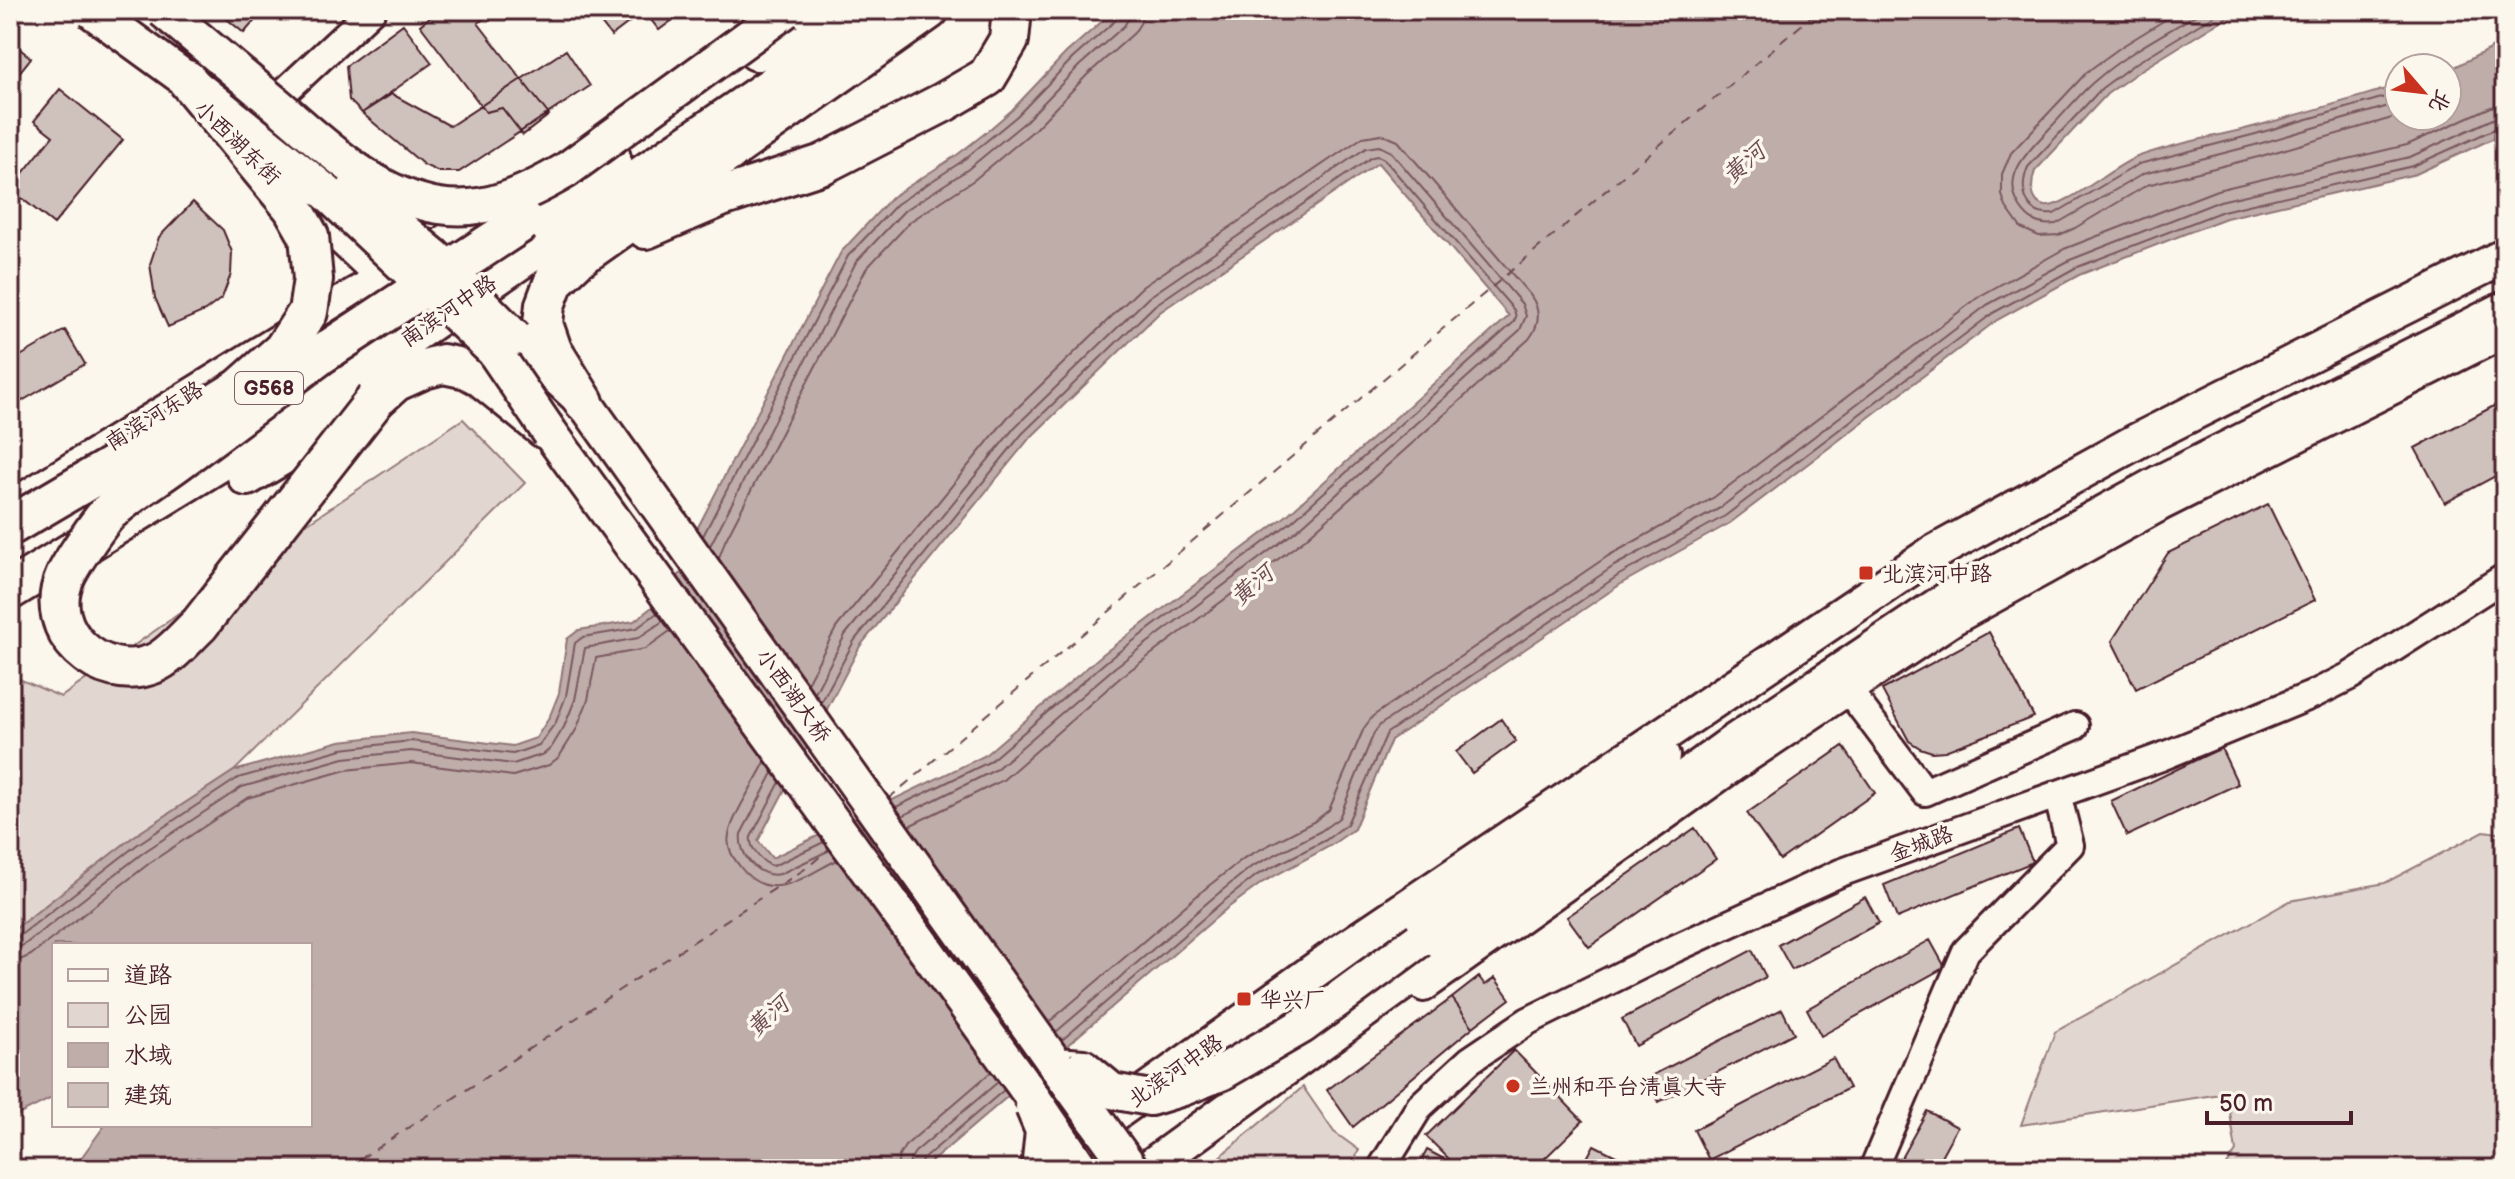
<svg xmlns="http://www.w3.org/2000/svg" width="2515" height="1179" font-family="'Balsamiq Sans','LXGW WenKai TC',sans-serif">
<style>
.green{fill:#e2d7d0;stroke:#967b7e;stroke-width:2}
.water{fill:#bfadaa;stroke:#907477;stroke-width:2;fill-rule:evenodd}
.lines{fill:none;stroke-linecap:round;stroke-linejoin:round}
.shore{stroke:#79585e;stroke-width:2}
.ferry{stroke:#6d4a51;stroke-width:2;stroke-dasharray:10 8;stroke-linecap:butt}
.building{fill:#cfc2bc;stroke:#4a1f2b;stroke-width:2}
.minor-casing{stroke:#4a1f2b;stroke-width:32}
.major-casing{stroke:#4a1f2b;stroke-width:40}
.highway-casing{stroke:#4a1f2b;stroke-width:44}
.minor{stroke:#fbf7ec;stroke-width:26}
.major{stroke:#fbf7ec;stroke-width:34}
.highway{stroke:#fbf7ec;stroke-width:38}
.major-bridge-casing{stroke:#4a1f2b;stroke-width:40;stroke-linecap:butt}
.highway-bridge-casing{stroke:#4a1f2b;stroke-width:44;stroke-linecap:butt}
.major-bridge{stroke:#fbf7ec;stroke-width:34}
.highway-bridge{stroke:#fbf7ec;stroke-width:38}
.poi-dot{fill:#c8321e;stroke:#fbf7ec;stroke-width:3}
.labels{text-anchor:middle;stroke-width:7;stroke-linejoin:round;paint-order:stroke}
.shield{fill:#fbf7ec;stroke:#7f6065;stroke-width:2}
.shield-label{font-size:20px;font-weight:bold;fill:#4a1f2b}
.street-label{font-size:22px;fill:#4a1f2b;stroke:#fbf7ec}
.poi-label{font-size:22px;fill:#4a1f2b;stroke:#fbf7ec;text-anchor:start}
.water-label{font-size:24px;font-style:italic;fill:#6d4a51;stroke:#fbf7ec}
</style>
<rect width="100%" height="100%" fill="#fbf7ec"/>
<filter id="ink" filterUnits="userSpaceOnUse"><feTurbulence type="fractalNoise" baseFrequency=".0125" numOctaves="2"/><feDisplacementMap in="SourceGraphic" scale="16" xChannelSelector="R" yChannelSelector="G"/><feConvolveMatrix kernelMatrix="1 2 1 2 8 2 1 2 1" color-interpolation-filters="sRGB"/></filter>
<g filter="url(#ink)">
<path class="green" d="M463 419 525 483 234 771 133 837 10 933V675L61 697 299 529Z
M2484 831 2505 834V1169H2224L2236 1151 2227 1093 2021 1125 2055 1032 2290 901 2385 883Z
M1303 1087 1334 1132 1359 1150 1350 1169H1205Z"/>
<path class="water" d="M1115 10H2239L2138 72 2107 94 2035 171C2031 182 2029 204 2046 206 2063 209 2117 164 2137 157 2171 144 2209 138 2245 129 2296 116 2348 100 2399 85V116H2447V71L2505 41V133L2416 174 2226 218 2079 275 1997 320 1730 523 1624 582 1391 740 1354 829 1330 846 1263 882 1225 910 923 1169H73L105 1125H310V945H54V1097L10 1119V933L133 837 234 771 340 741 411 733 513 746 536 738 549 718 559 693 567 639 579 630 634 621 656 604 681 573 697 529 841 252 892 197 957 155 984 134 1012 110 1066 53ZM1378 163 1509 316 1286 516 1103 654 984 756 772 858 758 841 860 646 1028 440 1160 312Z"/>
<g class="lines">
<path class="shore" d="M2181 10 2121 47 2088 71 2011 153 2002 174V195L2006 207 2021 228 2039 236 2059 235 2075 228 2147 185 2258 157 2399 116
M2204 10C2168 32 2128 52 2096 80 2079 94 2065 113 2049 129 2029 151 2000 175 2020 207 2029 221 2039 226 2056 224L2143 174 2255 145 2399 103
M2223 10 2133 65 2102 88 2028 167C2019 189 2024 217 2054 214L2139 164 2252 135 2399 93
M703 536 848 256 897 204 961 162 1017 116 1072 59 1117 19 1120 10
M710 546 856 262 904 211 967 170 1024 123 1079 66 1124 26 1129 18 1130 10
M719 558 725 541 866 269 911 221 974 180 1033 131 1087 75 1134 33 1141 22 1142 10
M807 683 836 628 1007 418 1142 287 1363 137 1381 134 1398 141 1531 296C1541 311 1540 325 1529 339L1305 539 1121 677 1003 780 909 826
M815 693 845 635 1015 427 1149 297 1366 148 1379 146 1391 152 1522 304 1526 316 1520 330 1297 530 1114 668 995 770 902 816
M821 703 854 641 1022 434 1155 305 1372 157 1378 156 1384 159 1514 310 1516 317 1513 323 1291 522 1108 660 989 762 896 807
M765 762C756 781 732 816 729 835 726 849 734 859 742 869 772 905 804 876 837 860
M773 773 741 834C738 855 759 879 780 874L830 850
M780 782 751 837C749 848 762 863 773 866L824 842
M10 939 18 937 138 844 238 778 342 749 411 741 513 754 539 745 556 722 566 696 575 643 583 637 637 628 657 613
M10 949 24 945 144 852 242 787 344 758 411 751 513 764 544 754 551 748 564 727 575 700 585 648 638 638 663 621
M10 961 20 960 31 955 151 862 247 798 346 770 411 763 513 776 549 765 559 757 576 730 588 700 596 658 645 649 670 631
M1049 1022 1206 888 1244 858 1315 821 1329 810 1364 728 1373 716 1608 556 1713 498 1980 296 2064 249 2217 190 2407 145 2491 107 2505 105
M1056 1032 1214 897 1251 867 1321 831 1339 818 1374 733 1380 725 1614 566 1720 508 1987 305 2070 260 2220 201 2410 157 2495 118 2505 117
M1062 1040 1220 904 1257 875 1326 840 1347 824 1387 733 1619 575 1725 516 1993 313 2075 268 2223 211 2413 166 2499 127H2505
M897 1169 899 1156 905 1146 991 1072
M909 1169 910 1160 915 1152 998 1082
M919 1169 922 1160 1004 1090"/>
<path class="ferry" d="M888 799 1819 10
M345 1169 808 867 831 847"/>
</g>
<path class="building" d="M216 10H264L244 33Z
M439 10H495L478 23 549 115 523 135 502 108 486 112 420 25Z
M591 10H686L659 30 644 11 611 36Z
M403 24 432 63 362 113 349 100 346 66Z
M10 41 31 58 10 84Z
M566 50 590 86 459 172H439L424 165 362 113 392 94 450 126Z
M60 89 123 140 54 224 10 189 53 136 34 121Z
M193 202 223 230 232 252 231 274 222 298 205 311 168 327 155 298 150 264 159 237Z
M65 330 85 364 10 408V362Z
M2505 400V471L2445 503 2415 448Z
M2268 504 2315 600 2136 689 2112 641 2168 553Z
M1989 632 2034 717 1945 751 1932 752 1920 748 1909 741 1882 690Z
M1501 719 1516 741 1472 773 1456 752Z
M1843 746 1875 793 1780 860 1747 813Z
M2221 748 2238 784 2127 836 2111 801Z
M1695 828 1716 859 1589 947 1567 917Z
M2019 829 2033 862 1897 918 1884 885Z
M1865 897 1879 923 1792 970 1778 945Z
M1930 940 1945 967 1821 1036 1807 1009Z
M1752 950 1766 977 1636 1046 1622 1019Z
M1479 977 1485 985 1495 978 1510 999 1473 1027 1452 998Z
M1452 998 1473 1027 1353 1127 1327 1090Z
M1782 1009 1794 1033 1659 1102 1647 1078Z
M1514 1050 1583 1121 1534 1169H1459L1426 1136Z
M1833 1058 1849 1088 1709 1160 1694 1130Z
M1927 1111 1957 1127 1934 1169H1895Z
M1594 1145 1642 1169H1581Z
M1427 1150 1444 1159 1438 1169H1417Z"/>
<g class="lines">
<defs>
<path id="minor" d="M265 110 372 10
M300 203 379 277
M10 504 353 292 432 248 493 204
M1849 691 1925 792 2075 726
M1424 988 1735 767 1956 620 2161 507 2505 334
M1381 1169 1420 1106 1470 1060 1528 1021 1674 949 1840 873 2161 757 2312 695 2350 676 2505 577
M1873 1169 1966 951 2070 845 2057 794"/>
<path id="major" d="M134 10 185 54
M515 338 584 402 1056 1065 1083 1067
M550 433 1026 1088
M1419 940 1620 794 1662 756
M1044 1164 1342 951 1930 555 2139 440 2505 256
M1147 1169 1731 744 1954 595 2161 482 2505 309"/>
<path id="highway" d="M757 51 813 10
M524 221 611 158
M646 229 721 197 823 164 944 102 987 77 1009 40 1012 10
M584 402 552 350 543 324 545 305 554 281 577 259 929 10
M247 476 376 399 395 382 424 369 443 364 467 369 480 376 545 429
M10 590 273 429 770 88 872 10"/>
</defs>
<use href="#minor" class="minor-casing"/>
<use href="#major" class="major-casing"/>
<use href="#highway" class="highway-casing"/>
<use href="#minor" class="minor"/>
<use href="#major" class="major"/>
<use href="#highway" class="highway"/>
<defs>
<path id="major-bridge" d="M91 10 187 80 327 193 494 351 550 433
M163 10C201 41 238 73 276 104 323 144 375 196 439 206 486 213 526 194 565 171L786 10
M354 190 434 256 515 338
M1056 1065 1131 1169
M1083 1067 1112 1091 1150 1098 1183 1088 1221 1073 1302 1026 1419 940
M1026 1088 1081 1169
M1033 1107 1043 1131 1039 1169"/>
<path id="highway-bridge" d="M319 356C272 391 225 426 178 461 155 478 130 493 109 512 99 522 71 563 65 577 41 630 100 685 153 664 170 657 185 638 199 625L376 399
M299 369 524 221
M10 526 168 433 240 388 283 350 308 312 313 279 309 236 293 208 187 80"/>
</defs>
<use href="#major-bridge" class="major-bridge-casing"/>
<use href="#highway-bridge" class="highway-bridge-casing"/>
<use href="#major-bridge" class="major-bridge"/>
<use href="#highway-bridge" class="highway-bridge"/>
</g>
</g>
<g class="poi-dot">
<rect x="1858" y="565" width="16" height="16" rx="4"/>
<rect x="1236" y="991" width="16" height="16" rx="4"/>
<circle cx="1513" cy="1086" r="8"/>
</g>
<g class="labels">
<rect class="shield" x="235" y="372" width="68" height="32" rx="6"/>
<g class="shield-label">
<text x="269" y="395">G568</text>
</g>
<g class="street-label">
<text transform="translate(238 142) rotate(44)" y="8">小西湖东街</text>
<text transform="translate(448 310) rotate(-34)" y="8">南滨河中路</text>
<text transform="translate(154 415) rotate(-32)" y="8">南滨河东路</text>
<text transform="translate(794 695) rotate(54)" y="8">小西湖大桥</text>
<text transform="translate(1921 843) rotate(-20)" y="8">金城路</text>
<text transform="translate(1175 1070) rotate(-35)" y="8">北滨河中路</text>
</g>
<g class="poi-label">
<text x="1882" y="581">北滨河中路</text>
<text x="1260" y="1007">华兴厂</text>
<text x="1529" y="1094">兰州和平台清真大寺</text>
</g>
<g class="water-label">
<text transform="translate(1744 163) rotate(-41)" y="8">黄河</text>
<text transform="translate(1252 585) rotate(-41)" y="8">黄河</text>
<text transform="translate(768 1016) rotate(-42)" y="8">黄河</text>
</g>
</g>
<rect width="2515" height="1179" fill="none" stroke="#fbf7ec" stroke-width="40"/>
<rect x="20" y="20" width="2475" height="1139" fill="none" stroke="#4a1f2b" stroke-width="3" filter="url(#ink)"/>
<rect x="52" y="943" width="260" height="184" fill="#fbf7ec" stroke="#b4a19f" stroke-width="2"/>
<rect x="68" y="969" width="40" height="12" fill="#fbf7ec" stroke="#b4a19f" stroke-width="2"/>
<text x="124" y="983" font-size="24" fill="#4a1f2b">道路</text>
<rect x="68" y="1003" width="40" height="24" fill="#e2d7d0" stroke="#b4a19f" stroke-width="2"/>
<text x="124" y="1023" font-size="24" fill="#4a1f2b">公园</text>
<rect x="68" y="1043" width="40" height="24" fill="#bfadaa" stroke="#b4a19f" stroke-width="2"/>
<text x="124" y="1063" font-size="24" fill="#4a1f2b">水域</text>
<rect x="68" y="1083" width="40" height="24" fill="#cfc2bc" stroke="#b4a19f" stroke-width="2"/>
<text x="124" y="1103" font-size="24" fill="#4a1f2b">建筑</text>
<g transform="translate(2423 92) rotate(118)"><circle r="38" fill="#fbf7ec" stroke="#b4a19f" stroke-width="2"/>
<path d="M0-6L14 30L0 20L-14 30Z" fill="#c8321e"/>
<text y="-12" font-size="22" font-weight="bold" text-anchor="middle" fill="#4a1f2b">北</text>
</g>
<path d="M2207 1111v12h144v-12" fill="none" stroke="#4a1f2b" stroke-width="4"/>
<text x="2219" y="1111" font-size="24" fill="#4a1f2b" stroke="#fbf7ec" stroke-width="6" paint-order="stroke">50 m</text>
</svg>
